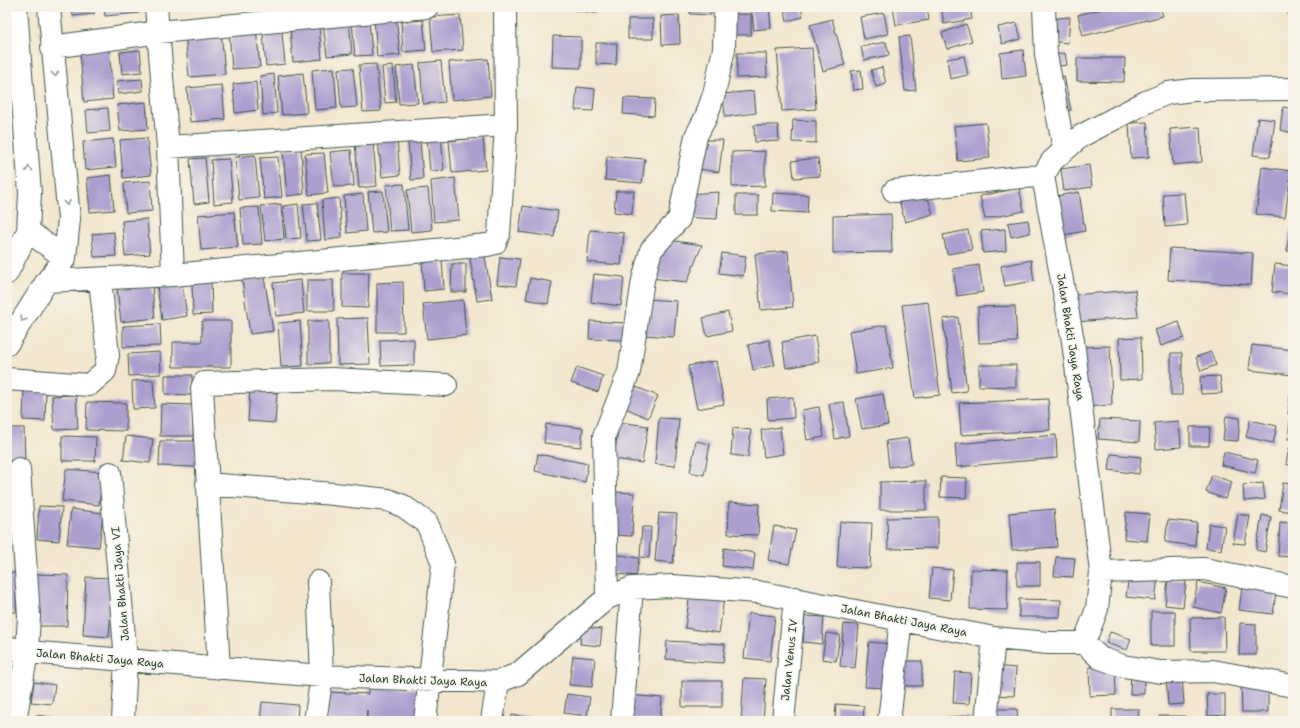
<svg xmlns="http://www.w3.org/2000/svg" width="1300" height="728" font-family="'Shantell Sans',sans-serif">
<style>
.building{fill:#ac9fd0}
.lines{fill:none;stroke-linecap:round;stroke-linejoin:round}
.minor-casing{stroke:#3f564b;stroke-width:24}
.minor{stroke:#fff;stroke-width:22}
.oneway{stroke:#8f9e9a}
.labels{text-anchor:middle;stroke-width:3;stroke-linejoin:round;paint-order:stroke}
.street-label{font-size:11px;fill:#1f3d34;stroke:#f7f3e8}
</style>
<rect width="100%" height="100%" fill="#f7f3e8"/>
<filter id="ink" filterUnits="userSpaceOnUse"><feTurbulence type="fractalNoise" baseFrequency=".025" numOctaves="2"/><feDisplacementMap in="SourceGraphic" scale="8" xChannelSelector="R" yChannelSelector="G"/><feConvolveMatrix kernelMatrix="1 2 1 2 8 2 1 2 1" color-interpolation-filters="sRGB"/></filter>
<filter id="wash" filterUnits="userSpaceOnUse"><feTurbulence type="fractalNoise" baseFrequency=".012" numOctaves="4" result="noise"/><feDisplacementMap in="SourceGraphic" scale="16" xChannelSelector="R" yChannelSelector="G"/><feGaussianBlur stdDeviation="0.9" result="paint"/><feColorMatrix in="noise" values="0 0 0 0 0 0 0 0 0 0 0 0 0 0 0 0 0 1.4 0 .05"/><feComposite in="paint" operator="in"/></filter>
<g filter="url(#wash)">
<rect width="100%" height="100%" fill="#f3e6ce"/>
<g id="blocks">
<path class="building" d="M72 7H94V14L73 16Z
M104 7H139V13L105 16Z
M576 7H597L596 13 575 10Z
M690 7H711V15L690 14Z
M751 7H769L771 28 754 30Z
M784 7H801L803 17 787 21Z
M927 7 929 20 896 25 893 8Z
M941 7H970L972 19 944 24Z
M1110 7H1160L1163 16 1083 36 1078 15Z
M1288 7H1293V17H1289Z
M884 13 888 34 864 39 860 17Z
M732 14H751V35H732Z
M396 15 400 55 377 57 374 17Z
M460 15 463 50 433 52 430 17Z
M679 15 680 44 662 45 661 16Z
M1070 17 1068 43 1048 41 1049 19Z
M369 19 372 55 355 56 352 21Z
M628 19H653V39H628Z
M832 19 845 65 823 71 810 25Z
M423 20 426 50 403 52 401 22Z
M349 21 352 54 327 56 323 23Z
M281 23 285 64 266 66 262 24Z
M1017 23 1021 39 1002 44 998 27Z
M966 24 972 41 947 49 942 33Z
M319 27 322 59 293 62 290 29Z
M256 29 260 67 232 69 229 31Z
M221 30 225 74 189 77 185 33Z
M553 36 581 37V68L552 67Z
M910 36 916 90 905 91 899 37Z
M886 42 889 55 864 60 861 47Z
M596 43H617L616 65 596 64Z
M812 48 816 109 782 111 777 50Z
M109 49 113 99 84 102 80 52Z
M140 50 142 72 122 74 120 52Z
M1023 50 1026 76 1002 79 1000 53Z
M737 53H766L767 77 737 78Z
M1065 53 1067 65 1051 67 1049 56Z
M964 56 968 75 950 79 947 59Z
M1077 58H1125L1124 82 1077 81Z
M488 59 491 96 452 100 449 62Z
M441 61 445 102 423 104 420 63Z
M376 64 381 111 363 112 359 65Z
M414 65 418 103 399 104 396 67Z
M393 66 396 102 385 103 382 67Z
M882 67 886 84 876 87 871 70Z
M334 68 337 108 315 110 312 70Z
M353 68 357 107 341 108 338 69Z
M861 70 863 89 853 90 851 71Z
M303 73 307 113 282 115 278 76Z
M274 74 277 113 263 115 260 76Z
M1064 76 1071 110 1060 111 1052 79Z
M142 79 143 91 118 94 117 81Z
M256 82 258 110 235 113 233 84Z
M222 85 225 119 190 122 187 88Z
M577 87 595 89 593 111 575 110Z
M754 91 756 113 725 117 723 94Z
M624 98 655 99 654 116 623 114Z
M146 102 148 129 120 131 117 105Z
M1283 107 1293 109V133L1280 130Z
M108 108 110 131 88 133 86 110Z
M1258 118 1275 120 1270 157 1253 155Z
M793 120 816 121V143L792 142Z
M1147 122 1149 157 1131 158 1129 123Z
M986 123 990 158 958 161 954 126Z
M754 125H778L779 141 755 142Z
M1200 127 1202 162 1173 165 1170 129Z
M441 135 444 170 430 171 427 137Z
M483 137 486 170 452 173 449 141Z
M147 138 151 175 123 178 120 140Z
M113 139 116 167 85 170 83 142Z
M397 139 400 175 382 177 378 141Z
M420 140 423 179 411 180 408 141Z
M697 140H723L719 172 692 168Z
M373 142 377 186 359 188 355 143Z
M301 149 304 194 287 196 283 150Z
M351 150 354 186 334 187 330 152Z
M765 151V186L732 187V152Z
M324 153 328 193 309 195 305 154Z
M255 155 259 198 239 200 235 157Z
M607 156 645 159 642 183 605 180Z
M278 157 282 197 264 199 260 158Z
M205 158 209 202 194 204 190 159Z
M818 158 820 176 794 178 792 161Z
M229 159 233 202 214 204 211 160Z
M1089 165 1092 187 1064 191 1061 169Z
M1262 167 1291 171 1285 217 1256 214Z
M111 175 114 210 90 212 87 178Z
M455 178 459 220 434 222 431 181Z
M150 181 152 211 126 213 124 183Z
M404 184 408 230 390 231 386 185Z
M428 188 432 230 411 232 407 190Z
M1019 188 1024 211 985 219 980 196Z
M383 191 387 232 372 233 368 192Z
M616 191H634L632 214 614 212Z
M719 192 717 219 684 217 687 194Z
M926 192 933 214 905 222 899 200Z
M1079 192 1085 231 1058 236 1051 197Z
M773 193 808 195 807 213 772 211Z
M1184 193 1187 225 1165 227 1163 194Z
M363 194 366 231 347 233 344 196Z
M736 195H758V215H736Z
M339 198 342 238 325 240 322 200Z
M317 203 321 240 307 241 303 204Z
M281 204 284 239 265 241 261 206Z
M298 204 301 238 286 239 283 206Z
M523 206 558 211 554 237 519 232Z
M259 207 262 244 243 245 240 208Z
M234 212 238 247 201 250 198 215Z
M891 214 892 252 833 253V216Z
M147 219 150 254 125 256 122 221Z
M1028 220 1030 233 1011 237 1008 223Z
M1005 229 1006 251 983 253 981 231Z
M1290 229H1293V251H1287Z
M590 230 624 233 621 265 587 262Z
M968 230 972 250 947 254 943 235Z
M114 232 116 256 94 257 92 234Z
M668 240 702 245 687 282 651 278Z
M1170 248 1253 253 1251 285 1168 280Z
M788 251 793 307 761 310 755 254Z
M722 253 746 256 743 276 719 273Z
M485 256 492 299 477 301 470 259Z
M500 257 520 259 516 286 497 284Z
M442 259 444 289 424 291 422 260Z
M1031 260 1034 281 1005 286 1001 266Z
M452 264H466V292H451Z
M1275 264 1293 266V294L1272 292Z
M979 265 983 292 957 296 953 269Z
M342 273H369L368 308 342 307Z
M594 274 624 277 621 306 591 302Z
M264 277 273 331 250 334 242 280Z
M530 278 552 282 548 304 526 299Z
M211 280 212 314 193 315 192 281Z
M301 280 304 313 276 316 273 283Z
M307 280H333L334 311H307Z
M403 282 404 332H377V283Z
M182 283 187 316 162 320 157 287Z
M152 286 155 318 121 322 117 289Z
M1135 290 1138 317 1075 322 1073 295Z
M645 299 677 301 674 337 642 335Z
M463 300 466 335 427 339 423 304Z
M928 302 940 395 915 398 902 305Z
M1015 306 1017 342 979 343 978 307Z
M728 312 732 331 707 336 703 318Z
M958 317 967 391 952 393 943 319Z
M368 318 370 364 338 365 337 319Z
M202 321H231V367H173V342H202Z
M300 321 303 366 281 367 278 323Z
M308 321H329V363L308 364Z
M590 321 625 323 624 340 589 339Z
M1179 322 1184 338 1161 346 1155 330Z
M160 324 161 346 123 347V326Z
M886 325 893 368 856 374 849 331Z
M815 336 819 362 786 368 782 342Z
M1141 337 1142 379 1120 380 1119 338Z
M414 339V365L381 366 380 340Z
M769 340 775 365 753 370 748 345Z
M1252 345 1293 350V375L1249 370Z
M1110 346 1112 405 1085 407 1083 347Z
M160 352 161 374 129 376 128 354Z
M1211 352 1216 365 1201 371 1196 357Z
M1171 353H1182V395H1171Z
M716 361 724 404 697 409 688 366Z
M979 365H1016V387L979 386Z
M577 367 603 376 598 392 571 383Z
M165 375H192V395L165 394Z
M1220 376 1222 393 1201 394 1200 377Z
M153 380 155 408 133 409 132 381Z
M631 385 658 396 648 418 621 406Z
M24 391 46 392 45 421 23 420Z
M250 391 277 393 275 423 248 421Z
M883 394 888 425 862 429 856 399Z
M76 395 78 429 54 430 52 396Z
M1290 395H1293V414H1288Z
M793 397 794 418 768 420 767 399Z
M1048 399 1050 430 961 435 959 403Z
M87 402 126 403V431L86 430Z
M844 402 849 436 835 439 829 404Z
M161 404 193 405V436H160Z
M819 407 824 437 807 440 802 410Z
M1226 416 1240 418 1238 441 1223 440Z
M659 418 679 419 675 466 655 464Z
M1100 419 1140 421 1139 442 1098 439Z
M1250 420 1277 426 1273 443 1246 437Z
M1179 421 1181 447 1156 449 1154 423Z
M1290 421H1293V440L1288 439Z
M619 422 648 426 642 463 614 459Z
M546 424 583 428 581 447 544 443Z
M780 427 783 454 764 457 761 430Z
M1190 427H1210L1209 446H1190Z
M7 428H24L25 460 7 461Z
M733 428 751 430 748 457 731 455Z
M1056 435 1057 458 957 467 955 444Z
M62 436 96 437 95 461H62Z
M126 436 153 439 150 463 123 460Z
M908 438 912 464 889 467 886 441Z
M160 441H196V467L159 466Z
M696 441 710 444 704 475 690 472Z
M1289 448 1293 449V466L1286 464Z
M1224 452 1258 460 1255 473 1221 465Z
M538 454 588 464 585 482 535 471Z
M1111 454 1141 457 1139 474 1109 470Z
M7 466H10L9 502H7Z
M66 469 103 472 99 505 62 501Z
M1212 475 1232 482 1225 499 1206 492Z
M941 477 967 478 966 498 940 497Z
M926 481V510H880V482Z
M1263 483 1265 499 1244 501 1243 485Z
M1283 483 1293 484V512L1279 510Z
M615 492 634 493 632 536 614 535Z
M729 502 759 504 758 535 728 534Z
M39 506 62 507 59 541 37 539Z
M71 509 103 513 99 547 67 544Z
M1054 509 1057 547 1012 550 1009 513Z
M7 511 13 512 10 538 7 537Z
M1126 512 1150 514 1147 541 1124 539Z
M659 513 677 514 673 563 655 561Z
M1238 514 1250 516 1245 544 1233 543Z
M1262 515 1271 517 1265 552 1256 550Z
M938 517V548L888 549 887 518Z
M1168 520 1197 523 1195 546 1165 542Z
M840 522 872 523 870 568 837 567Z
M1280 522 1293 523V557L1278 556Z
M1209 524 1225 526 1221 550 1206 548Z
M774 526 796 530 789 564 768 560Z
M642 527H651L649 558 640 557Z
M724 548 755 553 753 570 722 566Z
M613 554 639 558 636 576 610 573Z
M1056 557 1075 558 1073 577 1054 576Z
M1017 562H1040V586H1017Z
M932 568 953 570 950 600 929 598Z
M971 569 1008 570 1007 610 970 609Z
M7 573H16V612H7Z
M36 574 68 575 67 626H36Z
M1129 574 1158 577 1155 600 1126 597Z
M86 577 113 578 109 637 83 635Z
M1168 579 1186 581 1183 607 1165 605Z
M1198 582 1226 588 1221 613 1193 607Z
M1242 588 1276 592 1273 614 1239 610Z
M690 593 724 598 719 633 685 628Z
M1019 599 1061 600 1060 617H1019Z
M1151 611H1175V646H1151Z
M749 613 775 616 770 661 744 658Z
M805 616 824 617 822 644 803 642Z
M1224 617 1225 651H1191L1190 618Z
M1240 623 1256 624V655H1239Z
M844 624 859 625 855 668 840 666Z
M582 627 602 629 600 646 580 644Z
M1110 632 1131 639 1127 650 1106 643Z
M826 633 840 635 836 661 822 659Z
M667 641 725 644 723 663 666 659Z
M869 642 890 644 886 688 865 687Z
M7 649 12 650 8 677H7Z
M573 656 595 658 592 687 569 685Z
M900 661H922V686H900Z
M994 666 1016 668 1014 696 992 695Z
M1115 666 1116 695 1090 696 1089 667Z
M1131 670 1144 671V694H1130Z
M955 672 971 673 969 704 953 703Z
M1182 676 1184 704 1168 705 1166 677Z
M744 678 766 679 763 721H741Z
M682 681H722V707H682Z
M34 682 55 685 52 704 31 702Z
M1241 682H1268V712H1242Z
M368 687 420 689 419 721H367V710L366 721H326L328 692 368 694Z
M567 694 590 697 587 716 564 713Z
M1207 694H1225V715L1208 716Z
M629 695 662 698 660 721 627 718Z
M262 702 298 705 297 721H260Z
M836 704 864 706 863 721H835Z
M992 709H1017L1018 721H992Z
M1112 709H1139L1138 721H1112Z
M36 715 49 717 48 721H35Z
M512 715 545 720V721H511Z
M970 716V721H948V717Z
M1159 716H1185V721H1160Z"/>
</g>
</g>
<g filter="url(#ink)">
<use href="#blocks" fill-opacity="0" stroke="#3f564b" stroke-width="1"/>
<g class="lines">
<defs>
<path id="minor" d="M156 7 168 147 173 275
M1044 7 1046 55 1064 149
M52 47 159 32 427 7
M168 147 506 125
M894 191 1021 177 1043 176
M28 231 65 258
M7 273 28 231 30 193 16 7
M47 281 173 275 487 245 495 243 499 234 506 125 505 7
M7 344 47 281 65 258 69 219 49 7
M7 379 89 385 105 371 108 355 100 280
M110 473 126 660 123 719
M207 484 334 494 388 500 403 506 427 523 443 564 425 721
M1101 572 1204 569 1293 587
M607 598 604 436 629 372 643 280 651 250 679 219 696 136 706 117 714 94 724 49 725 7
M1084 643 1097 609 1101 572 1073 341 1043 176 1052 161 1081 136 1146 102 1168 93 1193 90 1293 89
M1084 643 1100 658 1123 666 1161 672 1213 671 1293 686
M7 647 27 652 322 676 498 682 518 674 607 598 632 588 672 586 758 592 994 638 1048 643H1084
M219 668 202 388 204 383 333 379 446 385
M15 721 27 652 29 616 19 469
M315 721 322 676 318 582
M492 721 498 682
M622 721 632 588
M783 721 795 598
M889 721 901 619
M986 721 994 638"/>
</defs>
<use href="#minor" class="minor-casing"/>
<use href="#minor" class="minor"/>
</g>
<defs><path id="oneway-chevron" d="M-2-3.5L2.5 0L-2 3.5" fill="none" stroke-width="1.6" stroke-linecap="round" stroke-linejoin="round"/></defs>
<g class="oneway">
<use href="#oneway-chevron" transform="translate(55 74) rotate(84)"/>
<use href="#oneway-chevron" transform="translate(29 169) rotate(-94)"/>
<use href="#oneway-chevron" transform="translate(67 203) rotate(84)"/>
<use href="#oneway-chevron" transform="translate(23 319) rotate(122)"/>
</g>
</g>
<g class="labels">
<g class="street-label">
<text transform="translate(1071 337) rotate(81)" y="4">Jalan Bhakti Jaya Raya</text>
<text transform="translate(120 584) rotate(-95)" y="4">Jalan Bhakti Jaya VI</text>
<text transform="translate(904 620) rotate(11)" y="4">Jalan Bhakti Jaya Raya</text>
<text transform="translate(100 658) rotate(5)" y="4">Jalan Bhakti Jaya Raya</text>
<text transform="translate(789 660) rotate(-84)" y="4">Jalan Venus IV</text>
<text transform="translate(423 680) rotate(2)" y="4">Jalan Bhakti Jaya Raya</text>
</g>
</g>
<rect width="1300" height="728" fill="none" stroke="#f7f3e8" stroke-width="24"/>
</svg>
